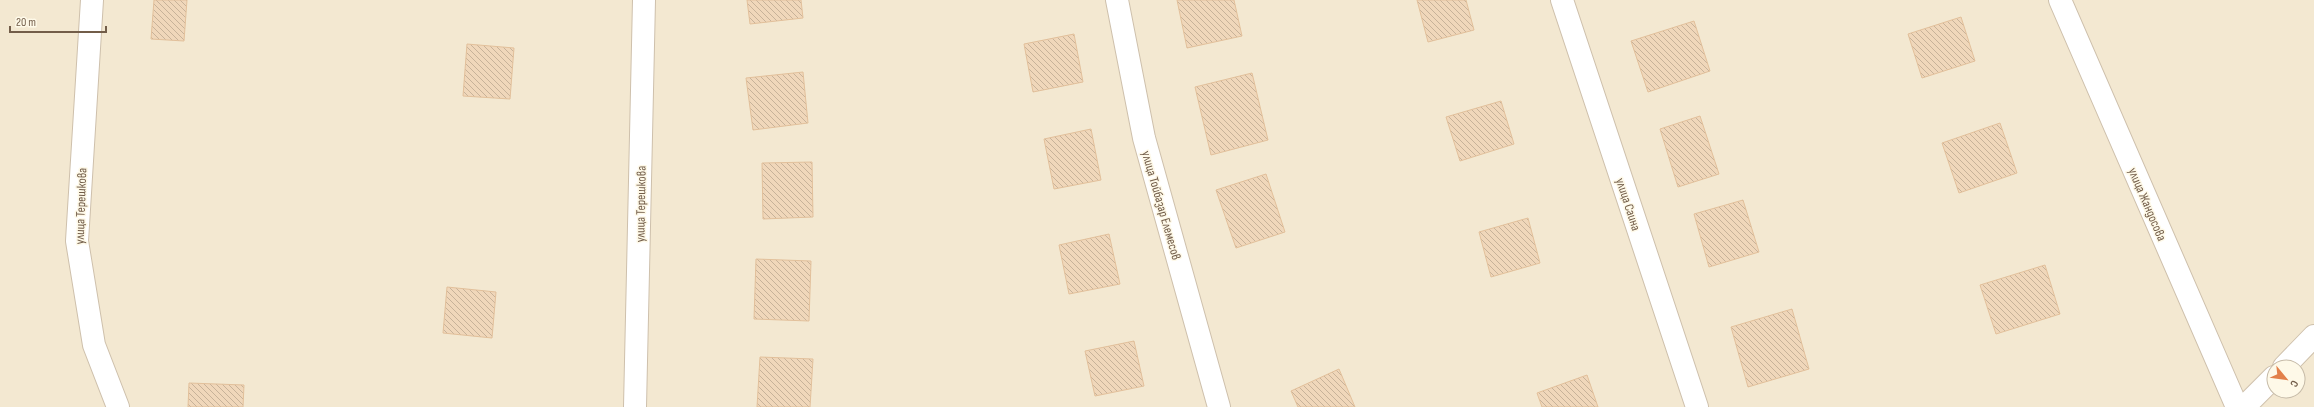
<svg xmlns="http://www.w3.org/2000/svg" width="2314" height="407" font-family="'Sofia Sans Condensed',sans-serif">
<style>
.residential{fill:#f3e8d1;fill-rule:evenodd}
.building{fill:url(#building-back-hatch);stroke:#e2c09b}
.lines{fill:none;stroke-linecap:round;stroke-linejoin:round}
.minor-casing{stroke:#cec0ac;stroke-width:24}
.tertiary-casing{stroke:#cec0ac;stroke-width:24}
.minor{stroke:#fff;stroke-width:22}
.tertiary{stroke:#fff;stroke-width:22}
.labels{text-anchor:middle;stroke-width:3;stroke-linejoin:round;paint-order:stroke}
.street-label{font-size:13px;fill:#725d49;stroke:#fef9e8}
</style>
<defs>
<pattern id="building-back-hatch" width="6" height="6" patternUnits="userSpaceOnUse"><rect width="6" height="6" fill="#f0d7ba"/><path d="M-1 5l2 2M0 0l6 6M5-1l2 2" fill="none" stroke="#c7b299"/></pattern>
</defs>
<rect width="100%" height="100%" fill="#fbf5e2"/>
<path class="residential" d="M0 0H2314V407H0ZM2274 367H2298V391H2274Z"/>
<path class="building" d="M154 0H187L184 41 151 39Z
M747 0H801L803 18 750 24Z
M1177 0H1234L1242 36 1187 48Z
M1417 0H1466L1474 30 1428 42Z
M1961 17 1975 61 1922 78 1908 34Z
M1694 21 1710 71 1648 92 1631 41Z
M1074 34 1083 82 1033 92 1024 44Z
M467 44 514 48 510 99 463 96Z
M803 72 808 123 753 130 746 78Z
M1252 73 1268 140 1211 155 1195 87Z
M1501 101 1514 144 1460 161 1446 117Z
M1700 116 1719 174 1678 187 1660 129Z
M2000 123 2017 173 1959 193 1942 143Z
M1091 129 1101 180 1054 189 1044 139Z
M812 162 813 217 763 219 762 163Z
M1266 174 1285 232 1236 248 1216 190Z
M1743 200 1759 252 1709 267 1694 214Z
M1528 218 1540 263 1491 277 1479 232Z
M1109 234 1120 284 1069 294 1059 245Z
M756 259 811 261 809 321 754 319Z
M2045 265 2060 314 1996 334 1980 285Z
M447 287 496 292 492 338 443 333Z
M1792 309 1809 369 1748 387 1731 327Z
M1134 341 1144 386 1095 396 1085 351Z
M760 357 813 359 810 407H757Z
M1339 369 1355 407H1298L1291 391Z
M1587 375 1598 407H1542L1537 393Z
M189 383 244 385 243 407H188Z"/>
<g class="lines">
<defs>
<path id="minor" d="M92 0 77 241 94 345 118 407
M1117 0 1144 138 1219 407
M1562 0 1697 407
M2060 0 2237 407
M2284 367 2314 336
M2244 407 2274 377"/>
<path id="tertiary" d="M635 407 644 0"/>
</defs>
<use href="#minor" class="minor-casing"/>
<use href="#tertiary" class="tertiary-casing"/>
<use href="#minor" class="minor"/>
<use href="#tertiary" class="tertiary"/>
</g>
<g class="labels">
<g class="street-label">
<text transform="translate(640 204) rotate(-89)" y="5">улица Терешкова</text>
<text transform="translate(1629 204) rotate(72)" y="5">улица Саина</text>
<text transform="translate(2148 204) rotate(67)" y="5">улица Жандосова</text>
<text transform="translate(1162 205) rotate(74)" y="5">улица Тойбазар Елемесов</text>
<text transform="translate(80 206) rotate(-88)" y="5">улица Терешкова</text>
</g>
</g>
<g transform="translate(2286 379) rotate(119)"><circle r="19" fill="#fef9e8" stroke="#c6bba8"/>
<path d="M0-3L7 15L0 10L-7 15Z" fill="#e2804a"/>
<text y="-6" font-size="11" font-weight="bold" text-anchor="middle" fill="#725d49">С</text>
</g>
<path d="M10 26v6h96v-6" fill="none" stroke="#725d49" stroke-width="2"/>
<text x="16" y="26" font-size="12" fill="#725d49" stroke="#fef9e8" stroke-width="3" paint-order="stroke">20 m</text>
</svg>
